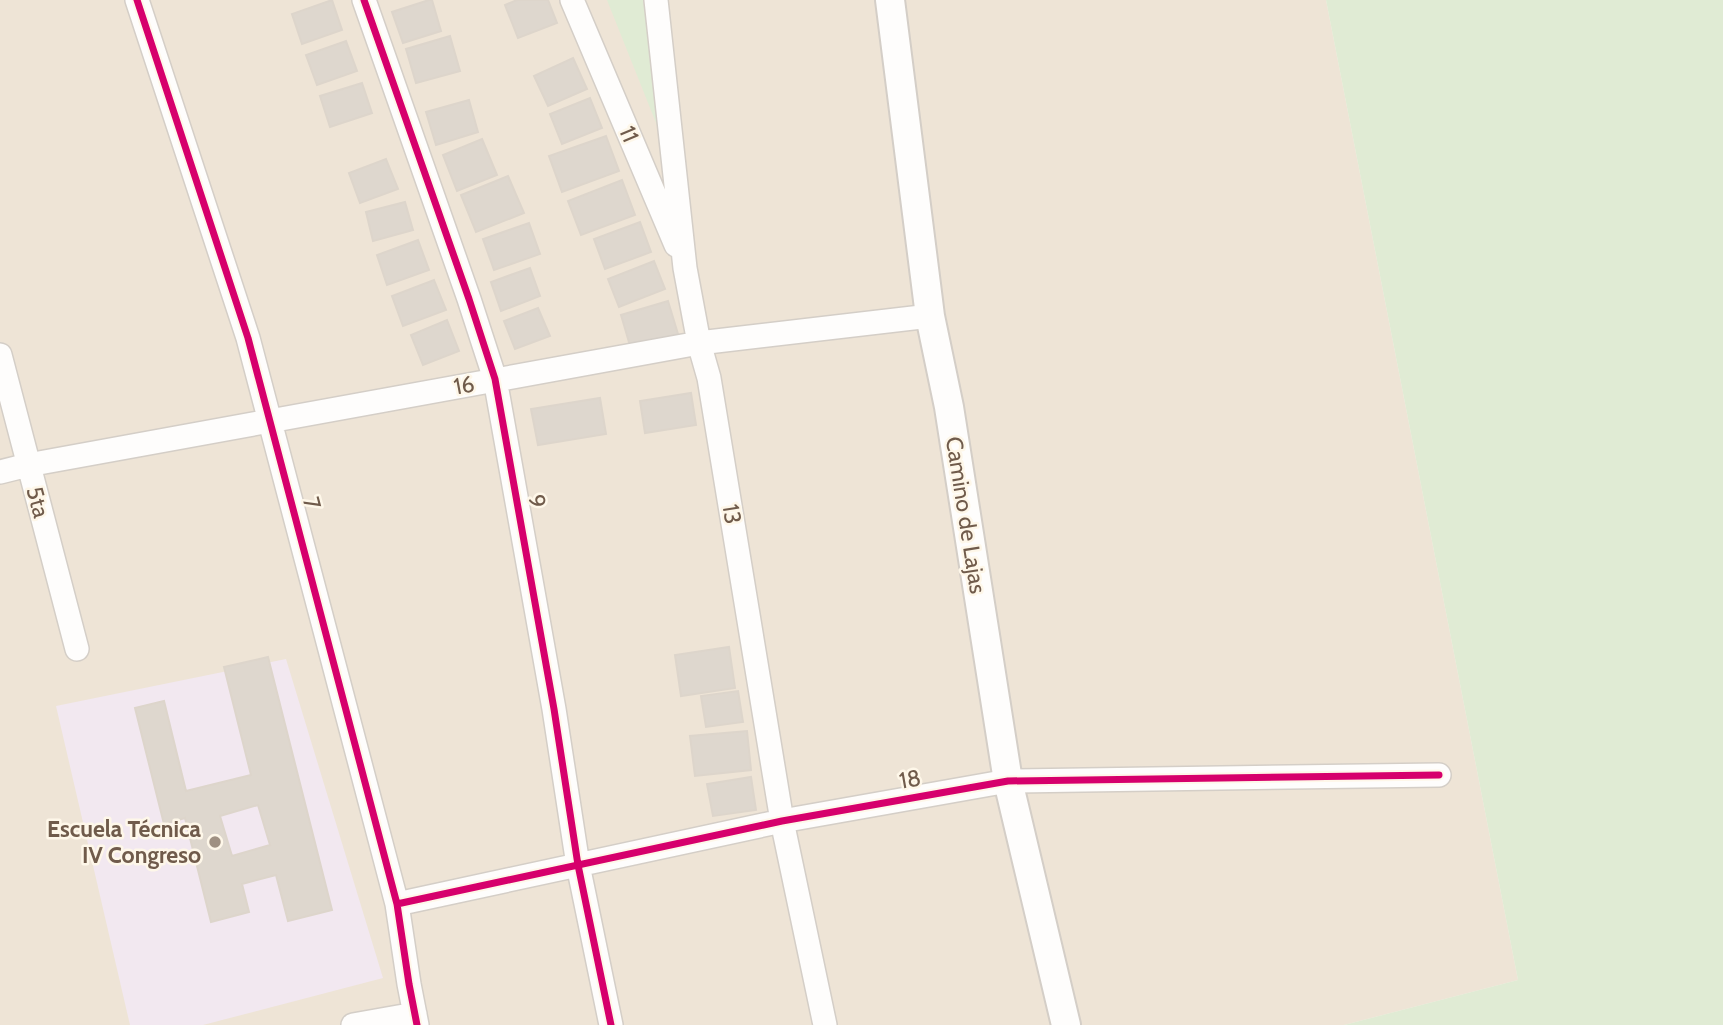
<svg xmlns="http://www.w3.org/2000/svg" width="1723" height="1025" font-family="Cabin,sans-serif">
<style>
.residential{fill:#eee4d6}
.education{fill:#f2e8f0}
.green{fill:#e0ebd4}
.building{fill:#ded7ce;stroke:#ddd5cb;stroke-width:2;fill-rule:evenodd}
.lines{fill:none;stroke-linecap:round;stroke-linejoin:round}
.minor-casing{stroke:#d4cec7;stroke-width:26}
.tertiary-casing{stroke:#d4cec7;stroke-width:32}
.minor{stroke:#fefdfc;stroke-width:23}
.tertiary{stroke:#fefdfc;stroke-width:28}
.cycleway-casing{stroke:#fef7e9;stroke-width:11}
.cycleway{stroke:#d6006c;stroke-width:7}
.poi-dot{fill:#9f9082;stroke:#fef7e9;stroke-width:2.5}
.labels{text-anchor:middle;stroke-width:5;stroke-linejoin:round;paint-order:stroke}
.street-label{font-size:23px;fill:#705b4b;stroke:#fef7e9}
.poi-label{font-size:23px;font-weight:bold;fill:#705b4b;stroke:#fef7e9;text-anchor:end}
</style>
<rect width="100%" height="100%" fill="#f5f1e8"/>
<path class="residential" d="M0 0H1326L1518 980 1344 1025H0Z"/>
<path class="education" d="M286 659 383 978 203 1025H130L56 706Z"/>
<path class="green" d="M607 0H643L664 143Z
M1326 0H1723V1025H1344L1518 980Z"/>
<path class="building" d="M332 0 342 30 302 44 292 14Z
M429 0H432L441 31 403 43 392 12Z
M517 0H548L557 23 518 38 505 5Z
M450 36 460 71 416 83 406 49Z
M346 41 357 71 317 85 306 55Z
M573 58 587 89 548 106 534 76Z
M362 83 372 113 330 127 320 96Z
M590 98 602 128 562 144 550 114Z
M469 100 478 132 436 145 426 112Z
M606 136 619 171 562 192 549 156Z
M482 139 497 175 457 191 443 155Z
M386 159 398 189 360 203 349 173Z
M508 176 524 213 476 232 461 195Z
M622 180 635 215 581 235 568 201Z
M405 202 413 230 373 241 366 212Z
M640 222 651 252 605 269 594 239Z
M529 223 540 254 494 270 483 239Z
M418 240 429 270 387 285 377 255Z
M654 261 665 289 619 307 608 279Z
M530 268 540 296 501 311 491 282Z
M434 280 446 310 403 326 392 296Z
M668 301 678 334 631 349 621 315Z
M538 308 550 336 515 349 504 321Z
M447 320 459 351 423 365 411 335Z
M691 393 696 425 645 433 640 401Z
M600 398 606 434 538 445 531 409Z
M729 647 735 688 681 696 675 655Z
M268 657 332 910 288 921 276 875 242 884 249 912 211 922 185 818 164 824 135 708 164 701 186 791 251 775 224 667ZM258 805 270 845 232 856 220 816Z
M738 691 743 722 706 727 701 696Z
M747 731 751 770 695 776 690 736Z
M751 777 756 810 713 816 707 784Z"/>
<g class="lines">
<defs>
<path id="minor" d="M137 0 248 338 397 904 409 984 417 1025
M364 0 469 299 495 379 554 709 578 865 611 1025
M572 0 676 245
M656 0 685 268 699 343 709 378 782 821 825 1025
M0 355 77 649
M0 472 28 465 699 343 930 316
M397 904 782 821 1008 781 1439 775
M353 1025 415 1014"/>
<path id="tertiary" d="M890 0 930 316 949 407 1008 781 1066 1025"/>
</defs>
<use href="#minor" class="minor-casing"/>
<use href="#tertiary" class="tertiary-casing"/>
<use href="#minor" class="minor"/>
<use href="#tertiary" class="tertiary"/>
<defs>
<path id="cycleway" d="M137 0 248 338 397 904 409 984 417 1025
M364 0 469 299 495 379 554 709 578 865 611 1025
M397 904 782 821 1008 781 1439 775"/>
</defs>
<use href="#cycleway" class="cycleway-casing"/>
<use href="#cycleway" class="cycleway"/>
</g>
<circle class="poi-dot" cx="215" cy="842" r="7"/>
<g class="labels">
<g class="street-label">
<text transform="translate(629 134) rotate(67)" y="8">11</text>
<text transform="translate(464 385) rotate(-11)" y="8">16</text>
<text transform="translate(537 501) rotate(80)" y="8">9</text>
<text transform="translate(38 502) rotate(75)" y="8">5ta</text>
<text transform="translate(312 503) rotate(75)" y="8">7</text>
<text transform="translate(732 514) rotate(81)" y="8">13</text>
<text transform="translate(966 515) rotate(81)" y="8">Camino de Lajas</text>
<text transform="translate(910 779) rotate(-10)" y="8">18</text>
</g>
<g class="poi-label">
<text x="201" y="837">Escuela Técnica<tspan x="201" dy="26">IV Congreso</tspan></text>
</g>
</g>
</svg>
